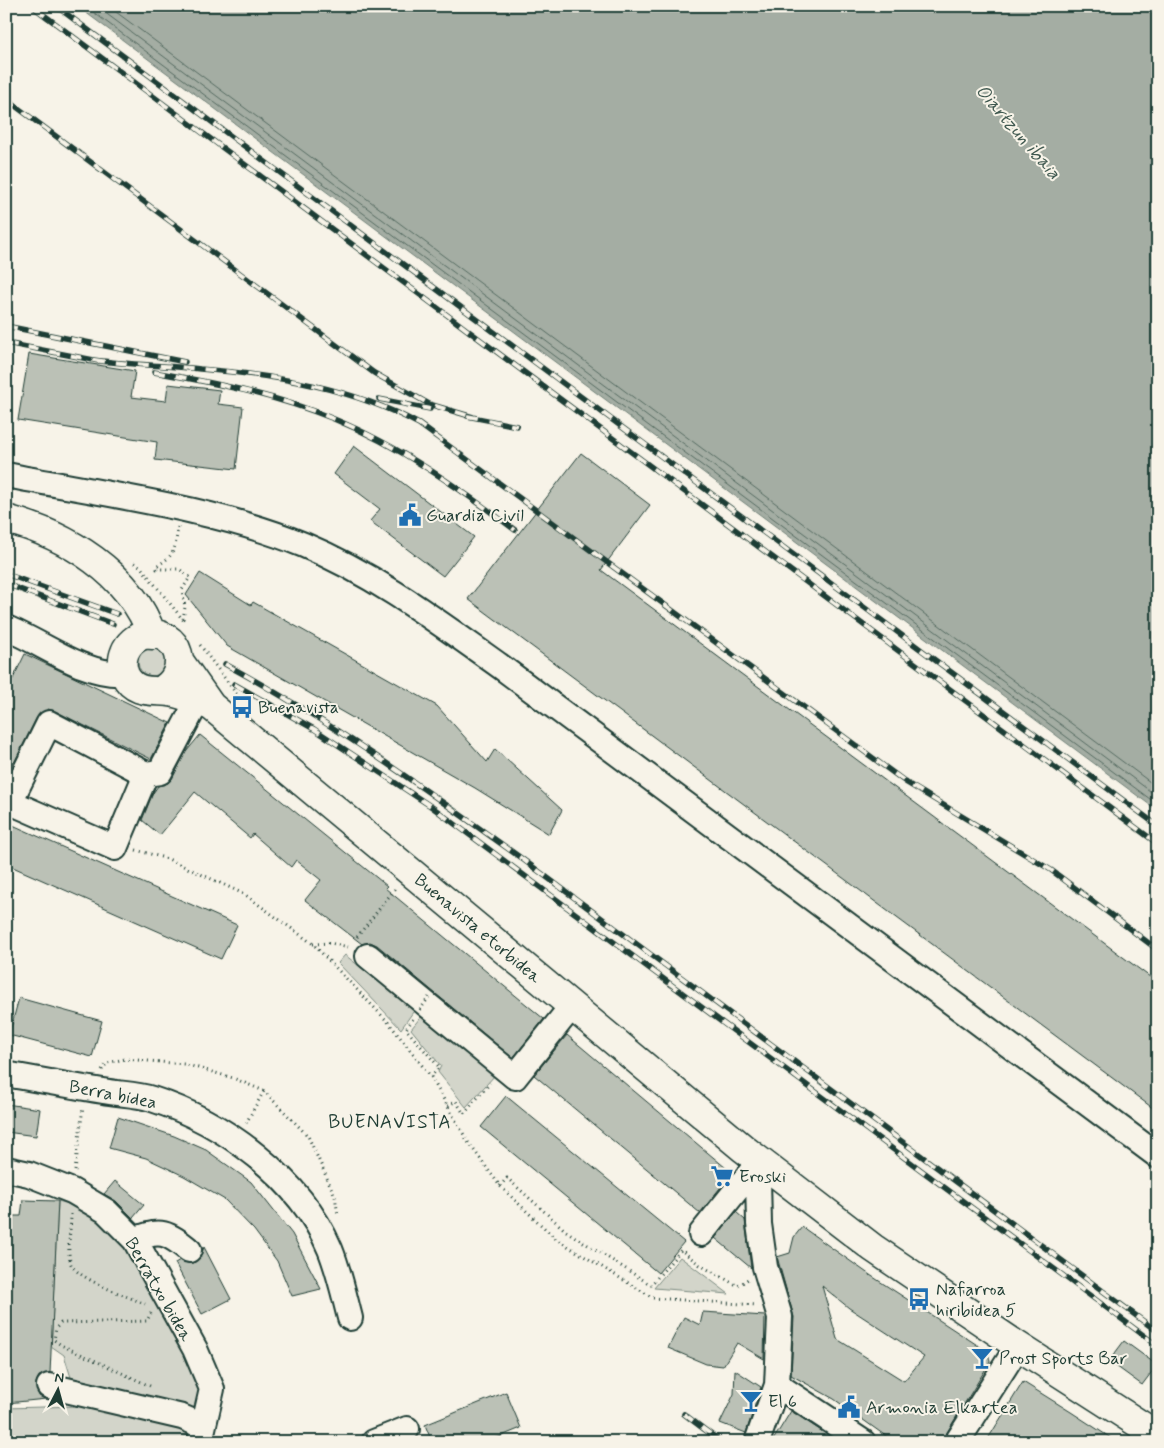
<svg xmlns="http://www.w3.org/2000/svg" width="1164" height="1448" font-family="Mynerve,sans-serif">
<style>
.green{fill:#d3d5ca;stroke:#79897f}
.water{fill:#a4ada3;stroke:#6f8077}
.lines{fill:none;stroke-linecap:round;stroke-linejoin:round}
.shore{stroke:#546a60;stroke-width:1}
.building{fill:#bbc1b6;stroke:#1f3d34;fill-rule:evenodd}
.minor-casing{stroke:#1f3d34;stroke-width:28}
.major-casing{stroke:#1f3d34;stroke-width:31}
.path{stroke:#1f3d34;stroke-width:3;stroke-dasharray:1 4;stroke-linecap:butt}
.minor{stroke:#f7f3e8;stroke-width:24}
.major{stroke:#f7f3e8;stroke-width:28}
.rail-casing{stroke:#1f3d34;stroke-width:5.5}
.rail{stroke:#f7f3e8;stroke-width:4;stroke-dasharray:11;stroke-linecap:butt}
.path-bridge{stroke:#1f3d34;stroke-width:3;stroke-dasharray:1 4;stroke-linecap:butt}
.labels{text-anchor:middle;stroke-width:4;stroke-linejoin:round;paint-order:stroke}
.poi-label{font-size:18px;fill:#1f3d34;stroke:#f7f3e8;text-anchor:start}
.street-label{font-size:18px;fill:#1f3d34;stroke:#f7f3e8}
.water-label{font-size:19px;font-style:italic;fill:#405950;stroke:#f7f3e8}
.neighbourhood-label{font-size:19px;letter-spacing:1px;fill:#1f3d34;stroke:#f7f3e8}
</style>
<rect width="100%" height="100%" fill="#f7f3e8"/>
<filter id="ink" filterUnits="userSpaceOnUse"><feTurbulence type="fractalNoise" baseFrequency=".02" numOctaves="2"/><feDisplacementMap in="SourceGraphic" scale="10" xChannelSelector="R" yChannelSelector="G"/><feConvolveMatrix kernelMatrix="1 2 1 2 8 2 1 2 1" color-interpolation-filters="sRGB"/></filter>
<g filter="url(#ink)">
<path class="green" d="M138 662a14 14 0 1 1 28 0a14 14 0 1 1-28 0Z
M345 955 386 987 389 983 418 1005 401 1029 338 963Z
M424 1013 496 1074 466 1107 438 1072 441 1066 411 1029Z
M58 1201 79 1207 96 1218 126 1249 203 1386 199 1416 73 1384 64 1355 51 1346Z
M680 1257 729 1294 654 1288Z
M80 1406 191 1429 181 1442H6V1408Z"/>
<path class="water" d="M77 6H1158V811Z"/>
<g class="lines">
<path class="shore" d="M85 6 1158 805
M96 6 1158 797
M108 6 1158 788"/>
</g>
<path class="building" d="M29 354 135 371 131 397 166 401 168 384 220 390 218 404 243 407 236 469 155 460 157 442 18 420Z
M354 446 474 537 443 576 370 521 380 509 334 474Z
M581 453 650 505 601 570 1158 983V1112L468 599Z
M200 573 251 605 253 602 437 706 487 762 495 749 562 810 549 834 475 788 227 646 186 595Z
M25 654 170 723 151 759 55 711 48 709 37 717 6 779V693Z
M200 735 387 886 385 888 544 1019 513 1058 377 945 370 942 362 944 305 900 321 880 296 860 291 867 253 834 250 838 195 792 160 835 142 820 153 793 158 786 168 783 172 779 186 752Z
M6 822 237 925 221 959 6 864Z
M19 998 102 1021 92 1057 9 1035Z
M567 1035 732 1173 700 1213 534 1075Z
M506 1096 684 1242 658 1273 481 1127Z
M6 1104 40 1109 36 1136 6 1132Z
M118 1117 174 1136 206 1150 251 1182 292 1234 321 1289 292 1296 277 1261 254 1230 225 1200 184 1176 146 1158 109 1148Z
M115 1181 144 1205 133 1218 116 1201 104 1194Z
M23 1200 58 1201 50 1373 39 1376 36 1383 39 1396 46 1399 7 1403 6 1216H21Z
M736 1212 745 1220 751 1268 715 1238Z
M802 1227 870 1275 988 1352 990 1362 941 1442H894L834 1399 791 1375 794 1317 777 1257 790 1253 794 1237ZM822 1286 849 1308 924 1357 904 1381 837 1339Z
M204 1247 231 1299 202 1314 175 1263 180 1260 187 1263H194L200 1258Z
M703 1312 765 1316 764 1359 737 1343 723 1366 706 1364 668 1348 684 1317 700 1325Z
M1124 1341 1157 1365 1142 1385 1109 1361Z
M735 1370 761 1387 746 1433 720 1423 734 1394Z
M1023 1382 1071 1412 1117 1442H986Z
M506 1392 521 1428 487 1442H432L425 1425Z
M791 1411 838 1442H772Z"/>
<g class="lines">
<defs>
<path id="minor" d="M6 475C103 494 214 508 304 545 376 575 438 622 500 666L1158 1156
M6 628C42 642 86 677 124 673
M49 723 146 774 115 848 10 802Z
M146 774 160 772 198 700
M368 956 515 1077 572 1006
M6 1074C39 1080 71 1086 103 1091 119 1094 137 1094 152 1099 224 1122 300 1178 330 1249 339 1271 344 1295 350 1318
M744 1149 751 1157 758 1178 759 1224 765 1267 780 1317 777 1385 757 1442
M6 1169 29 1174 72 1191 106 1211 135 1240 195 1349 212 1389 200 1442
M701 1234 755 1167
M135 1240C160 1228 168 1233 189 1250
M777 1385 863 1442
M49 1386 182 1417 203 1426
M374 1442 407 1429
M957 1442 1018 1346"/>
<path id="major" d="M6 519C67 535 130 573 152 635
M180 662 211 706 744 1149 873 1248 1018 1346 1158 1436
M160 691C193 674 180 627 144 635 136 637 128 644 125 652 122 659 122 668 125 675 135 696 156 689 175 693 188 696 199 701 211 706"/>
</defs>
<use href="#minor" class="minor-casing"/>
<use href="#major" class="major-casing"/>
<path class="path" d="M178 527C175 547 176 556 156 566L157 569H179L190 577 182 590 185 607 183 619
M134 563 140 566 184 621
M200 645 238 696
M136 850 168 859 244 894 313 944 389 1023 431 1077 468 1142 500 1186 556 1239 653 1298 756 1305
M357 937 395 889
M313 944 330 943 348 947
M413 1019 406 1029 439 1067 431 1077
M102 1070 107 1063 125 1059 184 1064 233 1078 264 1091 308 1136 335 1196 338 1215
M448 1106 456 1101 464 1114 490 1083
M246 1123 264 1091
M75 1171 83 1107
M500 1186 507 1178 566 1231 651 1285 681 1250 700 1265 738 1286 748 1279
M71 1214C71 1229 67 1246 70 1261 72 1278 130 1297 145 1304
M1158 1380 1153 1384 1158 1389
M150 1386 61 1345 54 1340 56 1328 61 1323 147 1321 151 1313"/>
<use href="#minor" class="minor"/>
<use href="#major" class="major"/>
<defs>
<path id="rail" d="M56 6 1158 826
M36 9 1158 844
M6 99 374 373 429 404 473 417
M6 326 185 362
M6 343 99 361
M94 360C129 365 165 365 200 369 275 375 353 388 419 424L907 783 1051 870 1158 950
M154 372C215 383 276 395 334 419 400 446 459 488 515 530
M379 399 430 409
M467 416 517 426
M6 574 117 614
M6 584 113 624
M225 664C329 720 425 789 521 858L1158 1332
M234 684 314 729 432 807 1158 1346
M684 1414 721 1442"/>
</defs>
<use href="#rail" class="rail-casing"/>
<use href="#rail" class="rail"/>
<path class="path-bridge" d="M420 1010 429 997"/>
</g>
</g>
<defs>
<symbol id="civic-bare" viewBox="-9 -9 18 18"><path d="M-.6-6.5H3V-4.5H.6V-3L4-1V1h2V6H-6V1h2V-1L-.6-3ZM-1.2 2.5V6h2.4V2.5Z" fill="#1f6fb2" stroke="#f7f3e8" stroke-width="2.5" paint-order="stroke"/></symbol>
<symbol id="bus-bare" viewBox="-9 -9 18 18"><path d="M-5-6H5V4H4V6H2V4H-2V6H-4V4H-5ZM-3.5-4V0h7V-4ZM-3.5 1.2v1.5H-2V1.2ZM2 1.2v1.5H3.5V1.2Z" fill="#1f6fb2" stroke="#f7f3e8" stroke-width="2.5" paint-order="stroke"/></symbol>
<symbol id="supermarket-bare" viewBox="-9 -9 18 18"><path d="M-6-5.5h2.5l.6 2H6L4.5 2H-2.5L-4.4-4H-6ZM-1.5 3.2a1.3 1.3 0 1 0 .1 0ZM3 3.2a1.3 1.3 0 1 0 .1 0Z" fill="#1f6fb2" stroke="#f7f3e8" stroke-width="2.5" paint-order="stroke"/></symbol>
<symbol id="bar-bare" viewBox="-9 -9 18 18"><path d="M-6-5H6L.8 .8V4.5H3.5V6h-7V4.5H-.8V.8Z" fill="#1f6fb2" stroke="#f7f3e8" stroke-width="2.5" paint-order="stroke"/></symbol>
</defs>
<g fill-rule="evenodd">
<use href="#civic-bare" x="394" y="499" width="32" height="32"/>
<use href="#bus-bare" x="226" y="691" width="32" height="32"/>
<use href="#supermarket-bare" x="706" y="1160" width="32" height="32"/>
<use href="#bus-bare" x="903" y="1283" width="32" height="32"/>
<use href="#bar-bare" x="966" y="1342" width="32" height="32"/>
<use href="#bar-bare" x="735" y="1385" width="32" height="32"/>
<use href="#civic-bare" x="833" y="1391" width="32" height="32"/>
</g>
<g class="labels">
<g class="poi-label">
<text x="426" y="521">Guardia Civil</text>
<text x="258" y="713">Buenavista</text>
<text x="739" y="1182">Eroski</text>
<text x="936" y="1295">Nafarroa<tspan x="936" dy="21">hiribidea 5</tspan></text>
<text x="999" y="1364">Prost Sports Bar</text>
<text x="768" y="1407">El 6</text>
<text x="866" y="1413">Armonia Elkartea</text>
</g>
<g class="street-label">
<text transform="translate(478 928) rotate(40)" y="6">Buenavista etorbidea</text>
<text transform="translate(113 1094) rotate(11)" y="6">Berra bidea</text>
<text transform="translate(159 1289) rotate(60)" y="6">Berratxo bidea</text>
</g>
<g class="water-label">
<text transform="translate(1019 131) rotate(49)" y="7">Oiartzun ibaia</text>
</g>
<g class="neighbourhood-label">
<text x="390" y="1128">BUENAVISTA</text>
</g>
</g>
<rect width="1164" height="1448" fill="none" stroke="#f7f3e8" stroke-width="25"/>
<rect x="12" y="12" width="1139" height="1423" fill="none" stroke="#1f3d34" stroke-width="2" filter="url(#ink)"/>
<g transform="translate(58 1390) rotate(6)" stroke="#f7f3e8" stroke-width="4" paint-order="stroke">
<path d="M0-4L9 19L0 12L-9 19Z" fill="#1f3d34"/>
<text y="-8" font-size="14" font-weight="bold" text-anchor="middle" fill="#1f3d34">N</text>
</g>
</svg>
